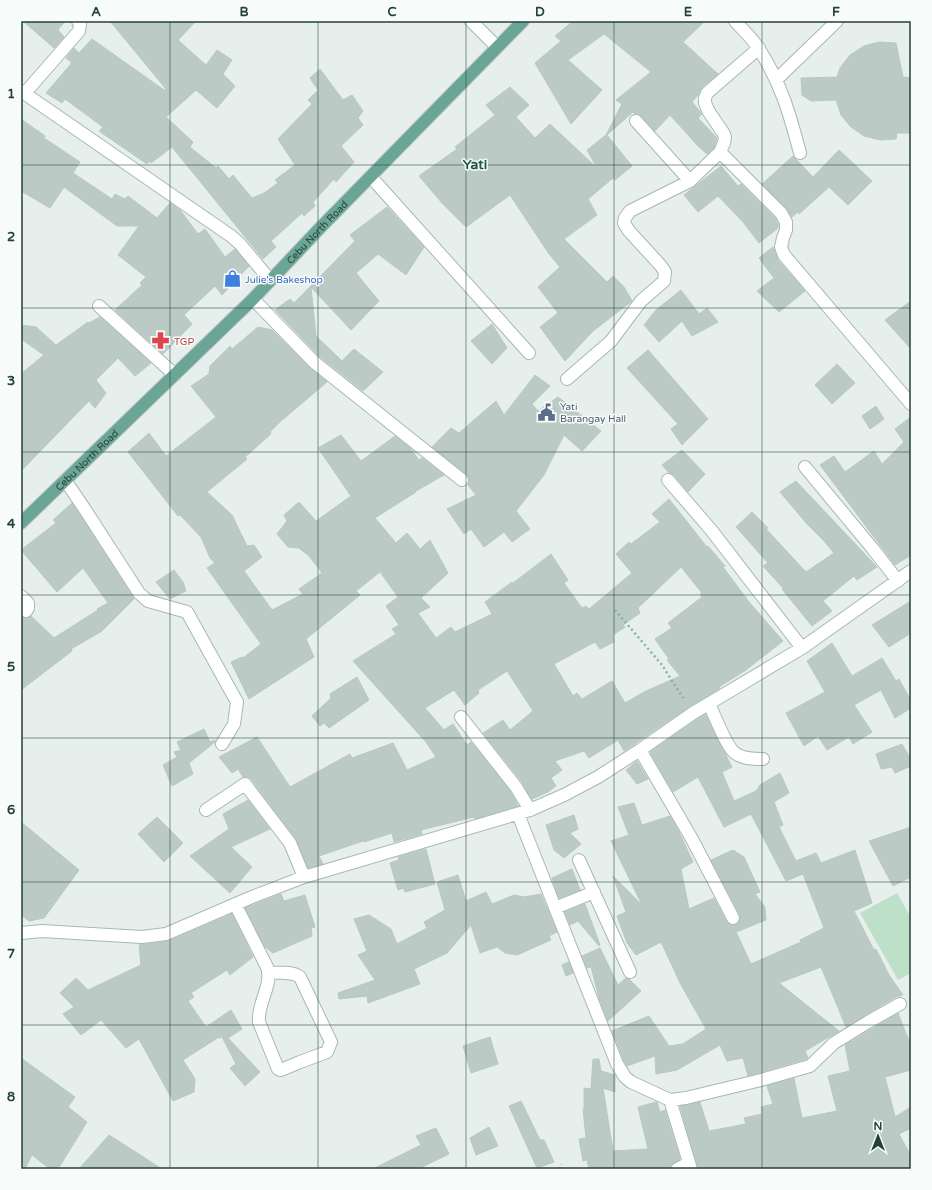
<svg xmlns="http://www.w3.org/2000/svg" width="932" height="1190" font-family="'Varela Round',sans-serif">
<style>
.green{fill:#bfe0c8}
.building{fill:#bbcac4;stroke:#b8c9c2;fill-rule:evenodd}
.lines{fill:none;stroke-linecap:round;stroke-linejoin:round}
.minor-casing{stroke:#a8b8b2;stroke-width:14}
.major-casing{stroke:#c2cac8;stroke-width:14}
.path{stroke:#86b3a5;stroke-width:2.5;stroke-dasharray:2 3;stroke-linecap:butt}
.minor{stroke:#fff;stroke-width:12}
.major{stroke:#6aa596;stroke-width:12}
.grid{fill:none;stroke:#24423a;stroke-width:1;stroke-opacity:0.55}
.labels{text-anchor:middle;stroke-width:3;stroke-linejoin:round;paint-order:stroke}
.street-label{font-size:10px;fill:#24423a;stroke:#f7fbf9}
.shop-label{font-size:10px;fill:#366cbe;stroke:#f7fbf9;text-anchor:start}
.health-label{font-size:10px;fill:#be3a42;stroke:#f7fbf9;text-anchor:start}
.service-label{font-size:10px;fill:#4e5e75;stroke:#f7fbf9;text-anchor:start}
.district-label{font-size:14px;font-weight:bold;fill:#1f5548;stroke:#f7fbf9}
.neatline{fill:none;stroke:#24423a;stroke-width:1.5}
.grid-label{font-size:13px;text-anchor:middle;font-weight:bold;fill:#24423a}
</style>
<rect width="100%" height="100%" fill="#e6efeb"/>
<path class="green" d="M897 893 911 918V973L898 980 860 913Z"/>
<path class="building" d="M23 21H65L58 30 64 37 54 48Z
M110 21H196L178 40 206 65 217 50 232 60 223 74 235 86 217 108 196 90 166 117 193 142 190 147 216 168 218 166 229 179 233 175 252 198 264 193 278 183 275 180 295 165 278 139 312 104 308 100 318 90 310 78 320 69 343 100 352 95 363 111 358 118 363 125 341 146 354 162 336 182 334 179 313 202 315 206 304 216 302 213 271 241 276 247 263 259 172 147 151 163 150 161 147 164 99 131 103 127 65 99 62 103 46 93 71 64V62L66 58 74 48 79 53 92 39 164 90 166 89Z
M573 21H705L683 42 718 74 702 87 698 95 692 102 702 114 698 118 717 138 714 148 707 154 698 146 670 115 655 131 641 116 638 114H635L633 112 607 135 632 166 615 180 613 178 588 199 597 215 564 239 607 282 613 276 624 287 632 301 593 331 565 361 540 327 558 313 538 287 560 267 549 254 510 195 466 227 442 203 419 176 457 149 455 147 495 115 486 105 510 87 529 105 516 117 535 138 550 124 597 168 587 150 606 135 622 104 616 100 651 72 604 34 568 60 602 90 571 124 535 63 561 41 555 36Z
M879 42 896 43 903 77 911 78V133H897L896 139 880 140 864 136 851 127 841 115 836 100 811 101 802 95 801 78 837 77 840 68 850 55 864 46Z
M21 119 45 136 44 138 80 162 73 173 112 199 115 194 125 199 128 196 157 218 170 203 180 210 198 234 205 229 225 257 235 249 249 266 222 295 215 286 184 315 192 324 163 354 115 310 142 285 140 283 146 277 118 255 139 226H117L64 187 50 208 21 191Z
M839 150 872 181 848 205 829 187 799 214 798 212 792 217 786 208 762 184 793 156 813 177Z
M721 166 738 186 741 184 775 218 778 224V228L759 243 743 222 718 196 698 212 684 195Z
M387 207 424 247 406 275 378 254 356 273 379 301 351 330 311 287 316 336 342 361 354 349 383 372 363 391 319 356 275 310 290 299 294 303 355 241 350 235Z
M773 247 778 260 805 291 779 312 757 291 774 278 759 258Z
M681 290 699 314 707 308 718 322 692 336 682 321 659 342 644 325 656 310Z
M911 301V349L885 320Z
M100 317 151 363 135 376 118 358 96 380 106 393 95 408 89 401 21 471V374L44 355 21 339V325L36 327 56 345 88 322 89 323Z
M492 324 507 348 492 364 471 341Z
M258 327 272 330 309 367 327 382 281 421 270 432 271 434 245 457 247 459 207 492 232 515 247 546 254 545 262 557 244 571 272 610 303 594 299 589 322 573 309 556 299 548 288 547 277 534 287 521 284 515 299 502 316 521 351 496 318 448 341 435 361 461 395 436 410 448 419 460 422 458 444 475 416 491V492L375 518 396 543 407 533 420 549 430 540 448 573 421 598 430 607 418 613 436 638 451 627 455 632 492 614 485 602 512 582 513 583 551 554 568 580 564 583 582 608 586 606 589 609 632 573 616 554 629 542 631 544 660 522 652 514 669 499 707 547 708 546 725 566 723 567 749 602 783 641 746 670 719 687 720 688 689 707 624 751 618 740 589 758 584 751 555 761 562 770 551 778 556 786 548 792 532 799 522 782 483 733 503 720 510 730 533 711 507 671 478 690 479 693 465 705 454 690 425 708 444 730 453 724 467 745 471 742 510 791 518 806 475 819 474 817 421 830 422 834 394 842 392 833 364 842 363 841 319 856 323 864 308 868 296 839 251 779 248 777H243L238 769 232 773 219 757 257 737 290 787 350 754 352 758 393 743 407 770 436 757 426 742 353 661 396 634 392 629 399 625 386 606 398 597 380 572 356 591 360 595 306 639 314 657 249 699 231 662 242 657 243 658 261 644 207 568 215 563 210 558 201 537 180 515 178 516 128 452 149 433 166 456 216 417 191 386 209 374 210 366 230 346 232 349ZM681 567 702 593 700 594 702 597 668 623 672 628 655 639 669 659 667 660 680 676 646 691 625 703 612 681 582 699 577 693 573 696 554 664 595 642 600 649 614 642 613 635 625 627 623 625 640 613 638 608Z
M648 350 708 419 682 445 671 429 678 424 627 368Z
M837 364 855 383 832 404 815 385Z
M535 375 550 386 532 404 538 411 558 397 601 431 582 451 564 435 544 475 516 511 530 529 512 542 504 532 484 547 471 529 464 534 447 509 476 495 468 485 469 481V477L432 447 451 428 459 433 496 401 504 415Z
M876 406 884 419 870 429 862 416Z
M911 417V555L895 565 820 465 834 456 845 472 874 451 882 464 904 442 895 429Z
M682 450 705 474 688 492 674 475 669 473 662 465Z
M796 481 877 567 857 580 854 576 823 601 832 611 812 626 782 589 783 588 763 566 768 563 736 527 752 512 768 528 766 529 806 572 834 553 824 541 807 524 780 492Z
M72 503 134 599 102 631 71 649 72 651 21 690V616L26 618 31 616 54 638 98 610 97 609 108 603 83 568 57 592 21 550 56 523 53 520Z
M174 570 183 582 186 591 170 599 156 582Z
M911 601V633L889 647 872 625Z
M832 643 852 676 882 658 896 681 899 679 911 701V708L895 718 881 690 854 705 872 732 853 744 849 737 827 750 818 736 804 746 786 713 825 692 807 661Z
M357 677 369 700 329 728 324 723 320 726 312 716 331 698 330 694Z
M705 714 732 767 722 772 734 801 756 791 760 785 780 773 789 793 774 802 783 825 779 827 796 861 816 853 821 863 855 850 872 903 854 911 874 950 876 949 889 975 903 995 896 997 846 1027 821 967 779 983 839 1031 805 1051 808 1058 806 1059 748 1076 743 1058 727 1061 720 1045 677 1070 656 1074 655 1056 627 1066 624 1061 612 1031 649 1016 669 1046 683 1044 706 1029 680 983 676 974 661 942 636 955 627 943 617 916 626 912 613 876 642 905 611 841 629 835 618 807 634 803 642 825 670 816 679 832 693 862 681 869 689 909 714 898 726 921 729 924 732 925H736L739 922 740 919V915L711 860 733 850 744 857 760 892 755 894 765 907 766 920 736 932 751 964 801 942 800 940 824 928 803 874 786 881 751 814 724 827 698 777 673 792 650 752Z
M204 729 210 742 215 740V742L189 763 193 774 172 786 163 765 177 757 174 752 181 750 177 742Z
M902 744 911 760V766L895 773 892 767 881 769 876 754Z
M637 761 648 779 637 784 626 770Z
M248 800 270 829 231 847 252 867 230 893 190 856 229 829 223 814Z
M574 815 578 829 570 833 581 844 564 858 554 850 546 825Z
M157 817 183 843 164 862 138 834Z
M21 822 79 870 44 918 29 921 21 915Z
M911 827V877L893 886 869 841Z
M426 849 435 884 405 892 403 888 398 890 390 863 399 860 398 857Z
M572 869 580 890 559 898 552 878Z
M458 875 466 901 486 892 492 904 514 895 524 897 541 894 557 932 549 936 551 940 517 955 505 953 497 947 480 953 471 925 447 953 414 969 420 984 368 1003 367 996 339 999 338 993 375 980 358 955 367 951 354 919 369 915 391 929 397 944 427 928 424 922 445 910 437 882Z
M281 894 284 901 305 895 315 927 311 928 312 936 273 953 265 947 245 908Z
M585 904 600 945 599 946 578 921 570 925 565 912Z
M232 914 253 957 230 975 227 970 191 993 194 997 188 1001 206 1027 231 1010 242 1029 228 1038 260 1072 245 1086 230 1068 236 1064 222 1037 219 1038V1037L183 1060 195 1079 194 1092 173 1101 139 1039 126 1048 101 1020 81 1035 63 1014 74 1007 60 993 76 978 88 990 141 965 139 945 169 941Z
M600 948 618 985 626 978 629 979 641 991 608 1021 599 998 591 967 587 968 582 956Z
M569 962 573 973 566 976 562 965Z
M898 1013 911 1046V1070L885 1077 895 1117 911 1107V1128L899 1134 911 1156V1169H698L680 1106 700 1102 709 1131 746 1124 744 1118 762 1114 761 1107 773 1104 767 1086 794 1078 802 1118 837 1111 828 1076 850 1071 845 1045 851 1041 853 1043 852 1041Z
M490 1037 498 1064 471 1073 463 1046Z
M21 1058 75 1097 68 1107 87 1122 58 1169H50L32 1155 25 1169H21Z
M593 1059H599L601 1071 615 1075V1092L603 1088 613 1151 648 1149 638 1107 656 1102H657L660 1112 665 1110 680 1159 671 1165 670 1169H589L587 1160 583 1161 579 1139 586 1138 583 1109H584V1088L591 1089Z
M521 1101 540 1140H544L554 1162 537 1168 509 1106Z
M489 1127 498 1146 476 1155 470 1138Z
M436 1128 449 1154 418 1169H373L421 1145 416 1136Z
M109 1135 162 1169H79Z"/>
<g class="lines">
<defs>
<path id="minor" d="M471 21 497 47
M735 21C743 30 753 39 759 49 781 83 790 115 800 153
M777 79 837 21
M21 91 231 236 240 244 270 280
M25 93 79 31 80 24 78 21
M636 121 690 181
M720 152 781 213 786 222V230L783 238 781 247 784 255 911 404
M371 177 529 353
M253 299 314 362 462 480
M99 306 175 375
M567 379 611 341 641 301 664 281 665 272 661 266 629 231 624 223 625 218 630 211 690 181 720 152 724 143 725 138 724 134 709 112 705 103V98L707 93 759 48
M805 467 873 549 898 581
M65 480 84 508 139 593 148 601 187 612 237 702 234 724 222 744
M668 480 712 531 802 648
M21 596 28 603V608L26 611
M709 704C714 714 727 748 735 753 743 759 754 759 763 759
M461 717 516 787 530 810
M640 750 692 839 733 918
M206 810 245 784 290 843 304 877
M518 814 617 1064 625 1077 631 1082 670 1100 686 1098 761 1080 810 1066 834 1043 868 1022 900 1004
M579 860 630 972
M235 904 267 967C273 986 257 1003 259 1022L278 1069 281 1070 300 1062 327 1052 331 1042 300 977C292 971 279 973 269 973
M555 908 594 892
M21 933 42 931 142 937 166 934 252 897 304 877 530 810 564 795 598 777 640 750 693 713 802 648 911 571
M670 1100 691 1169
M677 1169 689 1163"/>
<g id="major">
<path id="s1" d="M21 523 253 299 319 229 523 21"/>
</g>
</defs>
<use href="#minor" class="minor-casing"/>
<use href="#major" class="major-casing"/>
<path class="path" d="M615 610 662 665 685 701
M560 1169 562 1164"/>
<use href="#minor" class="minor"/>
<use href="#major" class="major"/>
</g>
<path class="grid" d="M170 21V1169M318 21V1169M466 21V1169M614 21V1169M762 21V1169M21 165H911M21 308H911M21 452H911M21 595H911M21 738H911M21 882H911M21 1025H911"/>
<defs>
<symbol id="shop-bare" viewBox="-9 -9 18 18"><path d="M-5-2.5h2.3a2.7 3.5 0 0 1 5.4 0H5L5.5 6h-11ZM-1.5-2.5h3a1.5 2.3 0 0 0-3 0Z" fill="#3f7fe0" stroke="#f7fbf9" stroke-width="2.5" paint-order="stroke"/></symbol>
<symbol id="pharmacy-bare" viewBox="-9 -9 18 18"><path d="M-2-6h4v4h4v4h-4v4h-4v-4h-4v-4h4Z" fill="#e0444e" stroke="#f7fbf9" stroke-width="2.5" paint-order="stroke"/></symbol>
<symbol id="civic-bare" viewBox="-9 -9 18 18"><path d="M-.6-6.5H3V-4.5H.6V-3L4-1V1h2V6H-6V1h2V-1L-.6-3ZM-1.2 2.5V6h2.4V2.5Z" fill="#5c6f8a" stroke="#f7fbf9" stroke-width="2.5" paint-order="stroke"/></symbol>
</defs>
<g fill-rule="evenodd">
<use href="#shop-bare" x="220" y="266" width="25" height="25"/>
<use href="#pharmacy-bare" x="148" y="328" width="25" height="25"/>
<use href="#civic-bare" x="534" y="400" width="25" height="25"/>
</g>
<g class="labels">
<g class="street-label">
<text dy="4" stroke="none"><textPath href="#s1" startOffset="415">Cebu North Road</textPath></text>
<text dy="4" stroke="none"><textPath href="#s1" startOffset="91">Cebu North Road</textPath></text>
</g>
<g class="shop-label">
<text x="245" y="283">Julie's Bakeshop</text>
</g>
<g class="health-label">
<text x="174" y="345">TGP</text>
</g>
<g class="service-label">
<text x="560" y="410">Yati<tspan x="560" dy="12">Barangay Hall</tspan></text>
</g>
<g class="district-label">
<text x="475" y="169">Yati</text>
</g>
</g>
<rect width="932" height="1190" fill="none" stroke="#f7fbf9" stroke-width="44"/>
<g transform="translate(878 1136)" stroke="#f7fbf9" stroke-width="3" paint-order="stroke">
<path d="M0-3L7 15L0 10L-7 15Z" fill="#24423a"/>
<text y="-6" font-size="11" font-weight="bold" text-anchor="middle" fill="#24423a">N</text>
</g>
<rect x="22" y="22" width="888" height="1146" class="neatline"/>
<g class="grid-label">
<text x="96" y="16">A</text>
<text x="244" y="16">B</text>
<text x="392" y="16">C</text>
<text x="540" y="16">D</text>
<text x="688" y="16">E</text>
<text x="836" y="16">F</text>
<text x="11" y="98">1</text>
<text x="11" y="241">2</text>
<text x="11" y="385">3</text>
<text x="11" y="528">4</text>
<text x="11" y="671">5</text>
<text x="11" y="814">6</text>
<text x="11" y="958">7</text>
<text x="11" y="1101">8</text>
</g>
</svg>
